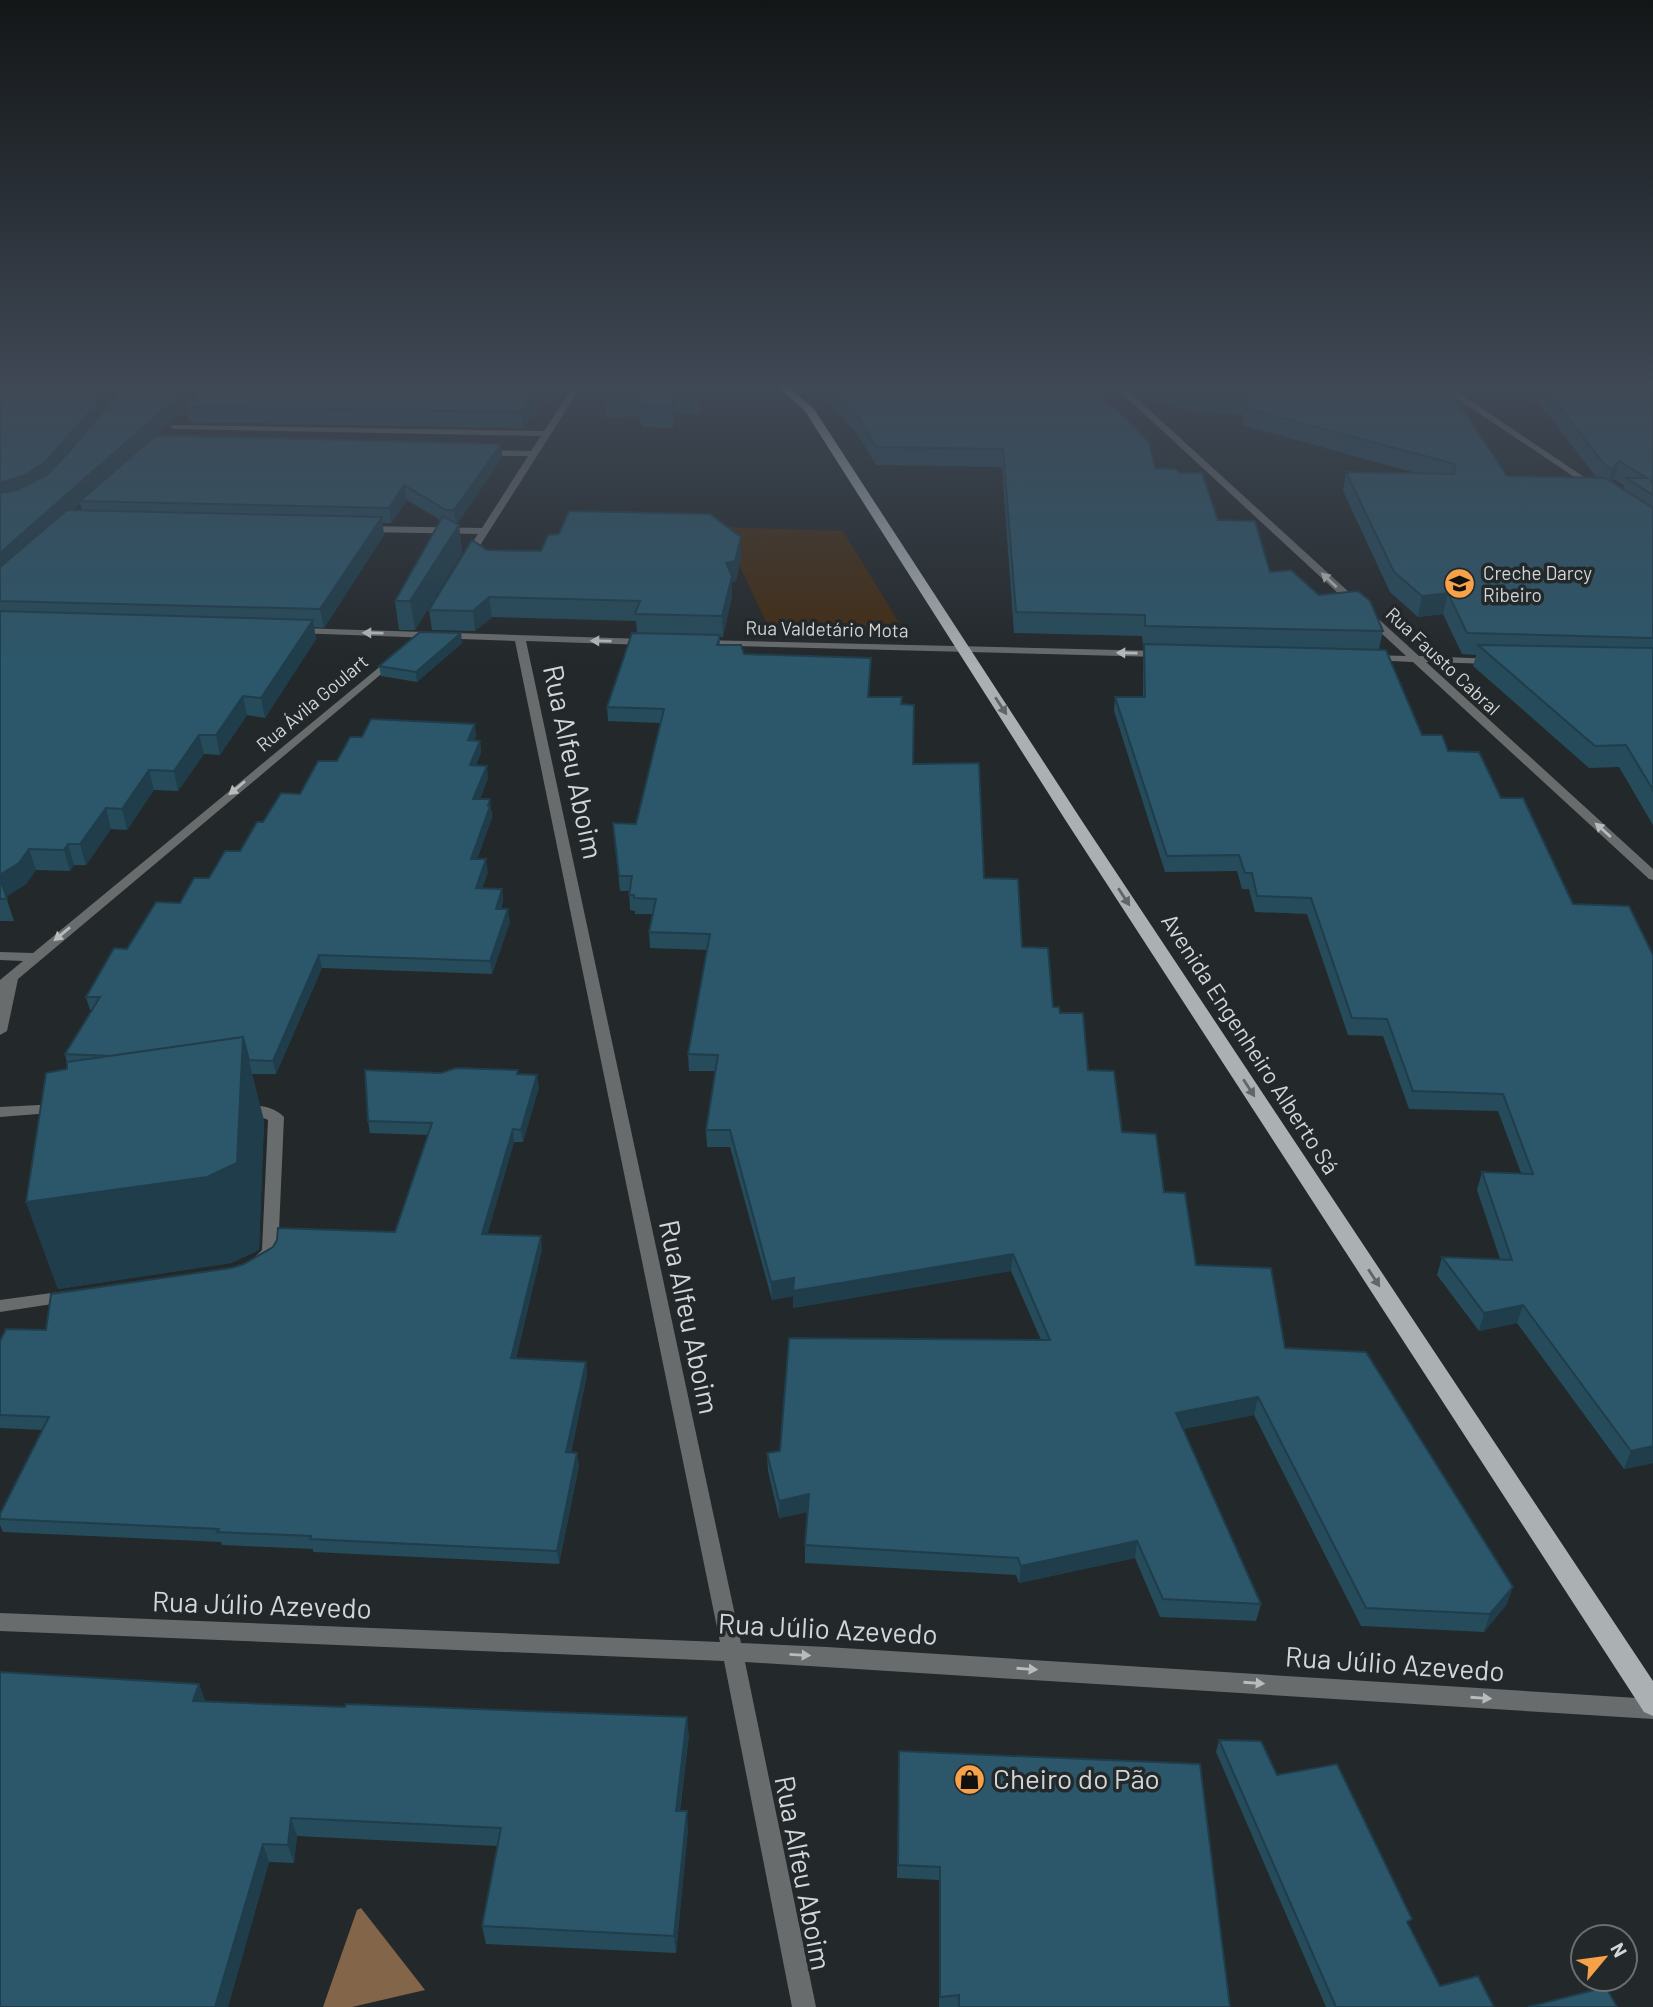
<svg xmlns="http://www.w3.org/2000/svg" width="1653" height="2007" font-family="Barlow,sans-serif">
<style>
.green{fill:#442c13}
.water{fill:#836549}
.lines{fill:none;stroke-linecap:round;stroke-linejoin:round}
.street{fill:#696c6d;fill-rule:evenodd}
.primary{fill:#abb0b3;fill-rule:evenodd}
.wall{fill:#264b5b;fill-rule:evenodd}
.shaded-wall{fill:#1f3d4a}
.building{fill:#2c576a;stroke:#1f3d4a;stroke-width:2}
.oneway{fill:#b8bcbc}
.oneway2{fill:#606568}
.labels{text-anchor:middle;stroke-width:7;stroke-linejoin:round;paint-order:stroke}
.far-poi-label{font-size:19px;fill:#d3d6d7;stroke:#23282a;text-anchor:start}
.far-street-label{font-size:19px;fill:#d3d6d7;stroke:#23282a}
.street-label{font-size:23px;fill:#d3d6d7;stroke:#23282a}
.near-street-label{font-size:28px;fill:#d3d6d7;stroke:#23282a}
.near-poi-label{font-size:28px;fill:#d3d6d7;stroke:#23282a;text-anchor:start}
</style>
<rect width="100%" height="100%" fill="#23282a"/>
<path class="green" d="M721 527 843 531 903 629 769 628Z"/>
<path class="water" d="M361 1908 425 1990 352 2007H323L357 1910Z"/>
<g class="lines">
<path class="street" d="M574 385H582L472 558 467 561 462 558 478 534 364 532 359 529 364 526 482 528 528 456H483L479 453 483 450 531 451 541 436 174 429 170 427 174 425 544 431Z
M1113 385H1122L1419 656 1497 659V663L1493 664 1426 662 1653 869V880L1649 879 1413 662 1369 660V656L1373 655 1406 656Z
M1437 385H1447L1599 487 1592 489Z
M299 628 646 639 651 642 646 645 526 641 741 1643 827 1647 1653 1699V1719L745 1662 816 2007H792L724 1661 0 1631V1613L720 1642 515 641 295 633 294 631Z
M701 640 1160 651 1165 654 1160 657 697 645V641Z
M394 655 399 658 398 660 18 979 7 1031 0 1035V980L23 961 0 960V952L33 953Z
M58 1104 66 1109 63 1112 0 1117V1107Z
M243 1105C258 1105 273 1106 284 1117L278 1253 276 1257 260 1266 254 1264 252 1260 262 1250 268 1120 257 1115 238 1113 235 1110Z
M66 1291 72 1293 74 1297 72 1301 0 1312V1300Z"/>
<path class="primary" d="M775 385H786L814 409 1082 821 1653 1681V1716L1644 1712 1066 821 805 411Z"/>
</g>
<path class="wall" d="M0 385H560L549 403 542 402 523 428 189 422 186 409 156 435 501 444 502 458 457 524 459 525 462 553 415 630H399L395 601 440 520 407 500 391 523H382L384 535 324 628 314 627 316 639 265 718 247 715 220 755 204 754 178 791 154 790 127 830 111 829 86 865H74L70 871 36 870 26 884 6 897 14 921H0ZM80 503 82 511H72Z
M603 385H749L699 394V413L674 414 673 428 642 427 638 416 607 418Z
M812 385H1092L1155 468 1218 520 1270 572 1319 595 1383 631 1379 649 1653 1463 1624 1469 1517 1323 1479 1331 1437 1275 1442 1257 1500 1259 1477 1190 1482 1172 1521 1173 1498 1111 1409 1109 1383 1036 1348 1035 1307 914 1255 912 1249 889H1242L1237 871 1165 872 1114 711 1115 697H1143V659L1144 646H1143L1142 636 1014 633 1002 467 876 465 857 433Z
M1098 385H1115V390Z
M1125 385H1447L1507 476 1596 477 1540 404 1492 385H1653V825L1619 767 1589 768 1473 666 1476 655 1462 654 1443 614 1418 617 1390 592 1343 491 1346 472 1419 474 1242 425 1244 414 1200 413 1139 397ZM1614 479 1624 486 1623 489 1612 482Z
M559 534 741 557 736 581 732 582V596L723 637H720V645L744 654 871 658 869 697 902 704 913 764 984 878 1022 947 1053 1007 1060 1013 1088 1070 1122 1132 1164 1192 1196 1265 1285 1348 1507 1604 1484 1632 1361 1626 1254 1415 1183 1429 1261 1604 1256 1621 1160 1617 1135 1558 1019 1583 1016 1575 805 1563V1545L808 1512 779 1518 768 1471 767 1453 780 1451 1041 1340 1011 1271 793 1308V1296L772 1300 730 1147H707L706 1130 716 1071H689L688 1054 707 950 650 948 649 932 653 914H635V911L630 910 629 891H620L614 838 636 824 660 723 608 721 607 707 637 633 636 621 492 617 475 631 432 630 429 610 487 550 541 551Z
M462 643 417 682 381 676 379 666Z
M476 735 474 741H480L481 753 476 765 488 778 480 799 492 812V818L477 859 488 872 482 888 502 889 503 901 501 909 510 922 492 974 322 968 276 1074H252L264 1121 259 1250 231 1263 58 1289 26 1202 67 1069V1063L65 1054 92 1010H90L86 997 127 949 240 851 263 822 300 794 337 761Z
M441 1073 518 1074 539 1087 523 1142H514L487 1235 542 1249 516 1359 586 1362 587 1375 571 1453 579 1466 559 1564 313 1552V1549L222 1545 221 1542 3 1532 0 1525V1514L43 1430 0 1428V1341L46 1330 231 1268 395 1232 428 1135 370 1133 368 1121Z
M199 1684 205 1702 689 1735 680 1811 688 1829 676 1953 486 1944 482 1926 497 1846 297 1836 294 1863 269 1862 228 2007H0Z
M1219 1740 1409 1926 1440 1986 1494 2007H1326L1216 1752Z
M899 1751 1230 2007H939V1880L897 1878Z"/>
<path class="shaded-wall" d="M114 385H131L49 478 0 501V483Z
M191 385H212L185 407 186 409 82 502 80 501V503L0 575V553Z
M549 385H560L549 403 548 387Z
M677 385H749L699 394Z
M541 387 542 402 523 428 521 412Z
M673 395 674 414 673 428 672 408Z
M501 444 502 458 456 525 454 510Z
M1619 461 1614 479 1607 487 1612 469Z
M404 485 407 500 391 523 389 508Z
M382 517 384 535 324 628 320 609Z
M459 525 462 553 415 630 410 601Z
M741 537V557L736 581 732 582V596L723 637 722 616 726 563Z
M1448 593 1443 614 1418 617 1422 596Z
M489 597 492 617 475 631 473 611Z
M313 620 316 639 265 718 261 698Z
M461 633 462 643 417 682 416 672Z
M243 696 247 715 220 755 216 735Z
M475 724 476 735 469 752 468 740Z
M199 735 204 754 178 791 174 771Z
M480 741 481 753 471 777 470 765Z
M487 766 488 778 475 811 473 799Z
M149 770 154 790 127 830 122 809Z
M490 799 492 818 472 871 471 859Z
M106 808 111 829 86 865 80 844Z
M68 844 74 865 70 871 64 850Z
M29 849 36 870 26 884 6 897 0 879V875Z
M486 859 488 872 478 900 476 888Z
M502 889 503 901 497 922 496 909Z
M508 909 510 922 492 974 490 961Z
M319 955 322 968 276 1074 273 1061Z
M243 1037 264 1121 259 1250 231 1263 58 1289 26 1202Z
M537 1075 539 1087 523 1142 521 1130Z
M513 1129 514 1142 484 1247 482 1234Z
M541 1236 542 1249 513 1371 511 1358Z
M1013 1254 1011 1271 793 1308V1296L772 1300 771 1282 794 1278Z
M1523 1305 1517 1323 1479 1331 1484 1313Z
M586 1362 587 1375 568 1465 566 1452Z
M1258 1397 1254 1415 1173 1431 1176 1413Z
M1653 1446V1463L1624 1469 1631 1451Z
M577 1453 579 1466 559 1564 557 1551Z
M809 1494V1512L779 1518V1501Z
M1137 1541 1135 1558 1019 1583 1021 1566Z
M1513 1587 1507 1604 1484 1632 1490 1614Z
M199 1684 206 1703 193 1701Z
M687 1717 689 1735 677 1829 676 1811Z
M687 1811 688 1829 676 1953 674 1936Z
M291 1818 297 1836 294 1863 288 1845Z
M263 1844 269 1862 228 2007H215Z"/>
<path class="building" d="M0 385H114L45 462 25 475 0 483Z
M128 385H191L0 553V493L17 490 47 475 67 454 110 403Z
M208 385H549L548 387H541L521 412 185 407Z
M604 385H686L699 393 673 395 672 408 640 407 636 397 606 399Z
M828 385H1092L1149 442 1155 468 1176 469 1180 473H1202L1218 520 1255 521 1270 572 1291 570 1319 595 1358 591 1370 601 1383 631 1145 626V615L1016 612 1003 449 876 447 857 415Z
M1162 385H1447L1507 476 1605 478 1653 508V638L1467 633 1448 593 1422 596 1394 572 1346 472 1454 474 1455 464 1245 408 1247 397 1202 396Z
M1540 385H1653V482L1650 480 1653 484V495L1626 478H1647L1619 461 1612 469 1605 465 1545 387Z
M156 435 501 444 454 510H446L404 485 389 508 80 501Z
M67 510 382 517 320 609 0 601V567Z
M569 511 710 514 741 537 735 561 726 563 732 576 722 616 635 614 640 601 489 597 473 611 429 610 472 540 487 550 541 551 548 535 559 534Z
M443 516 459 525 410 601H395Z
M0 611 313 620 261 698 243 696 216 735H199L174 771 149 770 122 809 106 808 80 844H68L64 850 29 849 19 863 0 875Z
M420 632 461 633 416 672 379 666Z
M632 633 720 635 717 645H741L744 654 871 658 868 697H902L901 704 914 705 913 764 979 763 984 878 1018 879 1022 947 1048 948 1053 1007H1059L1060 1013H1083L1088 1070 1114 1071 1122 1132 1156 1134 1164 1192 1185 1193 1196 1265 1271 1268 1285 1348 1366 1352 1513 1587 1490 1614 1366 1608 1258 1397 1176 1413 1261 1604 1163 1599 1137 1541 1021 1566 1018 1558 805 1545 809 1494 779 1501 767 1453 780 1451 789 1338 1050 1340 1013 1254 793 1291 794 1278 771 1282 730 1130H706L718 1055 688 1054 710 934 649 932 656 899 634 898V895H629L632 876H619L613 823 636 824 664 709 607 707Z
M1144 644 1386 650 1422 735H1442L1448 751 1479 752 1501 798H1523L1573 904 1629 906 1653 955V1446L1631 1451 1523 1305 1484 1313 1442 1257 1512 1260 1482 1172 1533 1174 1503 1094 1413 1091 1387 1019 1352 1018 1311 898 1257 896 1252 873H1245L1239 855 1167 856 1115 697H1145Z
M1478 645 1653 648V790L1626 745 1595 746Z
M371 719 475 724 468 740 480 741 470 765 487 766 473 799H490L488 806H490L471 859H486L476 888 502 889 496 909H508L490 961 319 955 273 1061 249 1060 243 1037 109 1056 65 1054 100 997H86L114 948 127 949 156 902 180 903 194 878H209L225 851H240L257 822H263L281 793 300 794 318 761H337L350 737H362Z
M0 878 7 899H0Z
M243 1037 237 1163 207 1177 26 1202 46 1073 67 1069V1062Z
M456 1068 518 1070 517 1074 537 1075 521 1130 513 1129 482 1234 541 1236 511 1358 586 1362 566 1452 577 1453 557 1551 310 1539 311 1536 217 1532 219 1529 0 1519V1514L49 1417 0 1415V1341L6 1329 46 1330 51 1294 231 1268 244 1264 273 1247 277 1240 278 1228 395 1232 432 1123 368 1121 365 1070 441 1073Z
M0 1672 199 1684 193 1701 345 1707 346 1704 687 1717 676 1811H687L674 1936 482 1926 501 1828 291 1818 288 1845 263 1844 215 2007H0Z
M1219 1740 1261 1741 1277 1775 1337 1764 1412 1919 1407 1922 1440 1986 1478 1976 1494 2007H1336Z
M899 1751 1200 1764 1230 2007H959V1995L940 1997V1867L898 1865Z
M1606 1987 1617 2007H1528Z"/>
<defs><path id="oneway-solid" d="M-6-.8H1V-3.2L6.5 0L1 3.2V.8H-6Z" transform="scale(1.75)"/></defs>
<g class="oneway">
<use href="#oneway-solid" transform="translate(1329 580) rotate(-137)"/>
<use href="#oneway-solid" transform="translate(373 633) rotate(-179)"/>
<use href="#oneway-solid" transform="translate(601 641) rotate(-179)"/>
<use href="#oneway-solid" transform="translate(1127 653) rotate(-179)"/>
<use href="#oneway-solid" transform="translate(237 788) rotate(140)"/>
<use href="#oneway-solid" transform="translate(1603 830) rotate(-138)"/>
<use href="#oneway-solid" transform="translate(62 934) rotate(140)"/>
<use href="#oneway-solid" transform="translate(800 1655) rotate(3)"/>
<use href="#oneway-solid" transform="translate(1027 1669) rotate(4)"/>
<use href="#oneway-solid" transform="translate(1254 1683) rotate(4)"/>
<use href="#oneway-solid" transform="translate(1481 1698) rotate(4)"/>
</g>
<g class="oneway2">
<use href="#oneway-solid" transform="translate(1001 706) rotate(57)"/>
<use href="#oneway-solid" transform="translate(1124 897) rotate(57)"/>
<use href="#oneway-solid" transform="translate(1249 1088) rotate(57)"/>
<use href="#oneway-solid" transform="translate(1374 1278) rotate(57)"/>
</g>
<linearGradient id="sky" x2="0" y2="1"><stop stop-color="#131617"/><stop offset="0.58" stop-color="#3f4855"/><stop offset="1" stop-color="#3f4855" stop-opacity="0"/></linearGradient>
<rect width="1653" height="666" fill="url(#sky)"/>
<defs>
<symbol id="school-disc" viewBox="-11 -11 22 22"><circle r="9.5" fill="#f7a248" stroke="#23282a"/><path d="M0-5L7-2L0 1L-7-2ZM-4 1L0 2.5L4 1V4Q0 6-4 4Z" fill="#111"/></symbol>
<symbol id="shop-disc" viewBox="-11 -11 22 22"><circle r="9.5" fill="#f7a248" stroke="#23282a"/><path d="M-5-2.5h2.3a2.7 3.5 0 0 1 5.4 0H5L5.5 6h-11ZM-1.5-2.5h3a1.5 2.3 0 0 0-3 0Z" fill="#111"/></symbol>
</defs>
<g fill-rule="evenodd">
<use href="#school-disc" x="1442" y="566" width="35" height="35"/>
<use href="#shop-disc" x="952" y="1762" width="35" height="35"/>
</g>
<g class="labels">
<g class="far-poi-label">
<text x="1483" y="580">Creche Darcy<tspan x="1483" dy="22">Ribeiro</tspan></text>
</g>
<g class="far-street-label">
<text transform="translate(827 629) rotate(1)" y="7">Rua Valdetário Mota</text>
<text transform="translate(1443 661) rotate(43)" y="7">Rua Fausto Cabral</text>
<text transform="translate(312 703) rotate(-40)" y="7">Rua Ávila Goulart</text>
</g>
<g class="street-label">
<text transform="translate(1250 1044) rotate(57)" y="8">Avenida Engenheiro Alberto Sá</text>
</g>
<g class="near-street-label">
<text transform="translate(573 762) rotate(78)" y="10">Rua Alfeu Aboim</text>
<text transform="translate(689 1317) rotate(78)" y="10">Rua Alfeu Aboim</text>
<text transform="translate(262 1605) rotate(2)" y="10">Rua Júlio Azevedo</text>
<text transform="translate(828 1629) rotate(3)" y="10">Rua Júlio Azevedo</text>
<text transform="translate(1395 1664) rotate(4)" y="10">Rua Júlio Azevedo</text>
<text transform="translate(803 1873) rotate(79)" y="10">Rua Alfeu Aboim</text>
</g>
<g class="near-poi-label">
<text x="993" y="1789">Cheiro do Pão</text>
</g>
</g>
<g transform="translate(1604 1958) rotate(61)"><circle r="33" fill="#23282a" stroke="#696e6f" stroke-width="2"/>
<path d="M0-5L12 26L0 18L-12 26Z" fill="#f7a248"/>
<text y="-10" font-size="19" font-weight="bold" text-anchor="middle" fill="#d3d6d7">N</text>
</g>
</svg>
